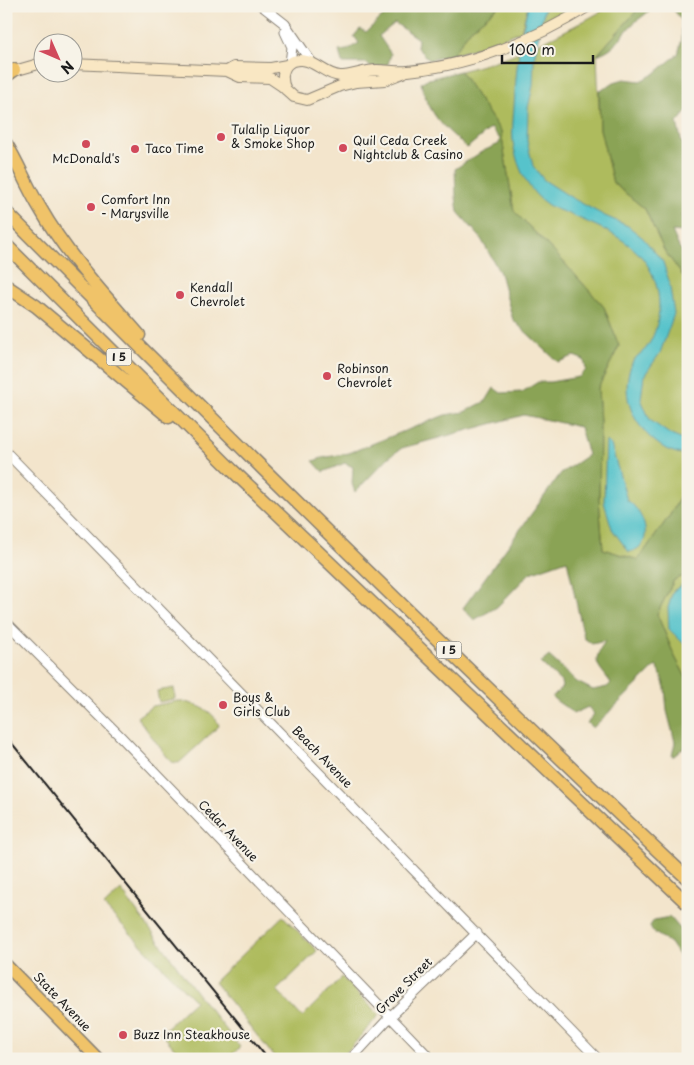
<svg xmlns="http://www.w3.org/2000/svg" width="694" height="1065" font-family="'Playpen Sans',sans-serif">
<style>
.green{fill:#aebb5d;stroke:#656c3c}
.forest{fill:#8aa354;stroke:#536038}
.water{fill:#56c3cb;stroke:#397074}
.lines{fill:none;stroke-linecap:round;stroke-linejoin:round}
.tertiary-casing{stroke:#888074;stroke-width:11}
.secondary-casing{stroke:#888074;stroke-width:12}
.primary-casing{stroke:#888074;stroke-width:14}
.motorway-casing{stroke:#888074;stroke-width:15}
.tertiary{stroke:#fff;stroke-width:9}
.secondary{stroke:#f9e7c3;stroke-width:10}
.primary{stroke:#f0c369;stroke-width:11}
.motorway{stroke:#f0c369;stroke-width:12}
.rail{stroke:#1c1c1c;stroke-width:2}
.poi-dot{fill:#d1495b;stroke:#f7f3e8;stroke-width:2}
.labels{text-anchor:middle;stroke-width:4.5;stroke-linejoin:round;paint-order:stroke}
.shield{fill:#f7f3e8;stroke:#5e5c59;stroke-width:1}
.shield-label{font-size:11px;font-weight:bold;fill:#1c1c1c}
.poi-label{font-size:12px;fill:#1c1c1c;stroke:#f7f3e8;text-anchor:start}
.street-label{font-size:12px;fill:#1c1c1c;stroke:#f7f3e8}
</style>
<rect width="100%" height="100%" fill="#f7f3e8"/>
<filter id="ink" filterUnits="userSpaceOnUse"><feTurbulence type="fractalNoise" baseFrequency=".02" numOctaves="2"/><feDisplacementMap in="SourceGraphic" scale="10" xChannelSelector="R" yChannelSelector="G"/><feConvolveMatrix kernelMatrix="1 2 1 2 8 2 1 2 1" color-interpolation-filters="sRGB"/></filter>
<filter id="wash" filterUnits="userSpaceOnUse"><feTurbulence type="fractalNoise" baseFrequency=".0096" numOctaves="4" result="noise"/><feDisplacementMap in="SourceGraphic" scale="20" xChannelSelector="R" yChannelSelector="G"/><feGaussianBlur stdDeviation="1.12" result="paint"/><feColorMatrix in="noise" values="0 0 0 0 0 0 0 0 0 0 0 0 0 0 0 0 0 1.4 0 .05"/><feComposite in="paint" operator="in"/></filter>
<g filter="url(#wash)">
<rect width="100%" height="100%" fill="#f3e5cc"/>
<path class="green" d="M499 6H528L521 31 486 45 452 55 470 30Z
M545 6H575L553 19 541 23Z
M611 6H641L597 55 600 129 613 183 645 209 664 250 688 283V498L682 493 670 515 638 560 603 549 599 499 600 423 598 388 619 346 604 307 559 257 514 211 501 132 460 71C515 58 563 33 611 6Z
M688 574V681L675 657 657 614 674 580Z
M174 688 175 699 159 702 157 691Z
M178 701C193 703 214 709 219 726L179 763 171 762 137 717 152 706Z
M121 890 200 997 240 1047 228 1059H168L176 1050 161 1033 195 1001 104 906Z
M283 916 317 951 277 990 302 1017 342 977 379 1015 341 1059H276L214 982Z"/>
<path class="forest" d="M394 6H499L470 30 452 55 429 60 417 48 418 39 395 23 379 36 391 54 388 64 372 68 367 63H342L339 51 347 50 359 43 354 36 360 29 366 32Z
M641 6H653C648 14 639 18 632 25 618 39 618 47 597 55Z
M671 6H688V110L677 123 682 143 688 150V210L681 215 687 229 683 232 672 231 679 247 688 259V283L664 250 645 209 613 183 600 129 599 92 614 82 624 79 640 81 654 74 678 54 682 39V21Z
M460 71 501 132 514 211 559 257 604 307 619 346 598 388 600 423 599 499 603 549 638 560 670 515 683 492 688 498V574L674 580 657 614 675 657 688 681V744L674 756H672L675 742 667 711 665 688 660 672 656 666 593 728 587 723 594 714 588 707 573 714C566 706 559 704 552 697L562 687 561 682 541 663 549 656 577 682 593 690 607 687 611 683C597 663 591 664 605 641L592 644 584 638 567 560 530 573 497 607 474 620 463 608 561 473 588 455 580 427 524 415 402 448 389 457 355 492 352 484 353 467 345 463 323 472 313 461 322 458 349 453 445 415 464 412 486 401 494 388 501 393 522 392 538 382H550L579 377 586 370 584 360 574 356 558 362 513 320 500 273 480 237 458 212 456 197 455 169 483 151 499 144 500 139 491 128 467 148C441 124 431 118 421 83L425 80Z
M670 917 683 932 688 941V970L670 943 652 931 650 926 654 920Z"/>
<path class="water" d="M528 6H545L534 59 533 86 528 108 527 141 533 166 544 180 572 198 605 216 628 226 643 238 663 262 669 281 674 314 660 353 644 376 641 399 650 420 671 435 688 442V456C681 454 672 452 666 449 635 431 618 397 632 363 635 356 643 353 647 347 660 328 662 302 655 281 642 242 603 229 569 214 562 211 554 209 548 205 530 193 520 173 515 152 511 139 513 121 514 107 516 72 519 40 528 6Z
M606 441 611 445 627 500C644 511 657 546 629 552L612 529 604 502Z
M688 581V600L686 603 688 648 669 629 668 608 673 591Z"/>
</g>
<g filter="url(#ink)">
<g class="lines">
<defs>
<path id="tertiary" d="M262 6 285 24 312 63
M285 32 292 47 290 63
M6 452 598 1059
M6 622 121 737 431 1059
M351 1059 390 1017 477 933"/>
<path id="secondary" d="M72 64 227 71 240 77 270 78 282 86 294 97 307 100 340 86 356 82 385 80 405 72
M227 71 234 67 271 68 287 65
M7 73 42 63
M286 90C281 80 281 66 293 61 312 55 323 75 340 76 352 76 365 70 377 70 387 70 398 72 408 71 472 65 534 40 589 6"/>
<path id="primary" d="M6 965 98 1059"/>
<path id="motorway" d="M6 76 14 70
M6 144C19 165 27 187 40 208 66 254 104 295 139 335
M6 212C230 438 456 661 688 879
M6 245 232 470 688 904
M6 286 36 306 169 417"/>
</defs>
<use href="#tertiary" class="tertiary-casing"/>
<use href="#secondary" class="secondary-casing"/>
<use href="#primary" class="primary-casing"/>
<use href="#motorway" class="motorway-casing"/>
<use href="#tertiary" class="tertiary"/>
<use href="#secondary" class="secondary"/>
<use href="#primary" class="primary"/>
<use href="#motorway" class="motorway"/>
<path class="rail" d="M6 736 268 1059"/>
</g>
</g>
<g class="poi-dot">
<circle cx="221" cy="137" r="5"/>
<circle cx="86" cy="144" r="5"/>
<circle cx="343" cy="148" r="5"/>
<circle cx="135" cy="149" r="5"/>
<circle cx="91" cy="207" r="5"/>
<circle cx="180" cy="295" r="5"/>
<circle cx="327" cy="376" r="5"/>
<circle cx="223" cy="705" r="5"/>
<circle cx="123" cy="1035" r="5"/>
</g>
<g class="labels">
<g class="shield">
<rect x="106.5" y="348.5" width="25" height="17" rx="4"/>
<rect x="436.5" y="641.5" width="25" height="17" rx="4"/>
</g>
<g class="shield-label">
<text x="119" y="361">I 5</text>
<text x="449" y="654">I 5</text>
</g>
<g class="poi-label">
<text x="231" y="134">Tulalip Liquor<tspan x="231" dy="14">&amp; Smoke Shop</tspan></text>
<text x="353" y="145">Quil Ceda Creek<tspan x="353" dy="14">Nightclub &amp; Casino</tspan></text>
<text x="145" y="153">Taco Time</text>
<text x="86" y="163" text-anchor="middle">McDonald's</text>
<text x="101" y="204">Comfort Inn<tspan x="101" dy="14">- Marysville</tspan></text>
<text x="190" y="292">Kendall<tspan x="190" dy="14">Chevrolet</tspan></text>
<text x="337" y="373">Robinson<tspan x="337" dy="14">Chevrolet</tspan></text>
<text x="233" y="702">Boys &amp;<tspan x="233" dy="14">Girls Club</tspan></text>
<text x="133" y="1039">Buzz Inn Steakhouse</text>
</g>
<g class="street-label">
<text transform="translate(322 757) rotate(46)" y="4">Beach Avenue</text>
<text transform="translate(228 831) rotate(46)" y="4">Cedar Avenue</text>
<text transform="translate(404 986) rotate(-45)" y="4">Grove Street</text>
<text transform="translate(62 1002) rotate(46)" y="4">State Avenue</text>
</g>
</g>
<rect width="694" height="1065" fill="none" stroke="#f7f3e8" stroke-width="25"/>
<g transform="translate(58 58) rotate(135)"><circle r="24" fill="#f7f3e8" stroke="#9f9d96"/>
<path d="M0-4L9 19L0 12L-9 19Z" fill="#d1495b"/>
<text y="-8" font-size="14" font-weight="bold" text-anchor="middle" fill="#1c1c1c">N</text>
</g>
<path d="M502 55v8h91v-8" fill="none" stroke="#1c1c1c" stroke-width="2.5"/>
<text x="509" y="55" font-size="15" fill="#1c1c1c" stroke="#f7f3e8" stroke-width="4" paint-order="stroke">100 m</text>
</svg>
